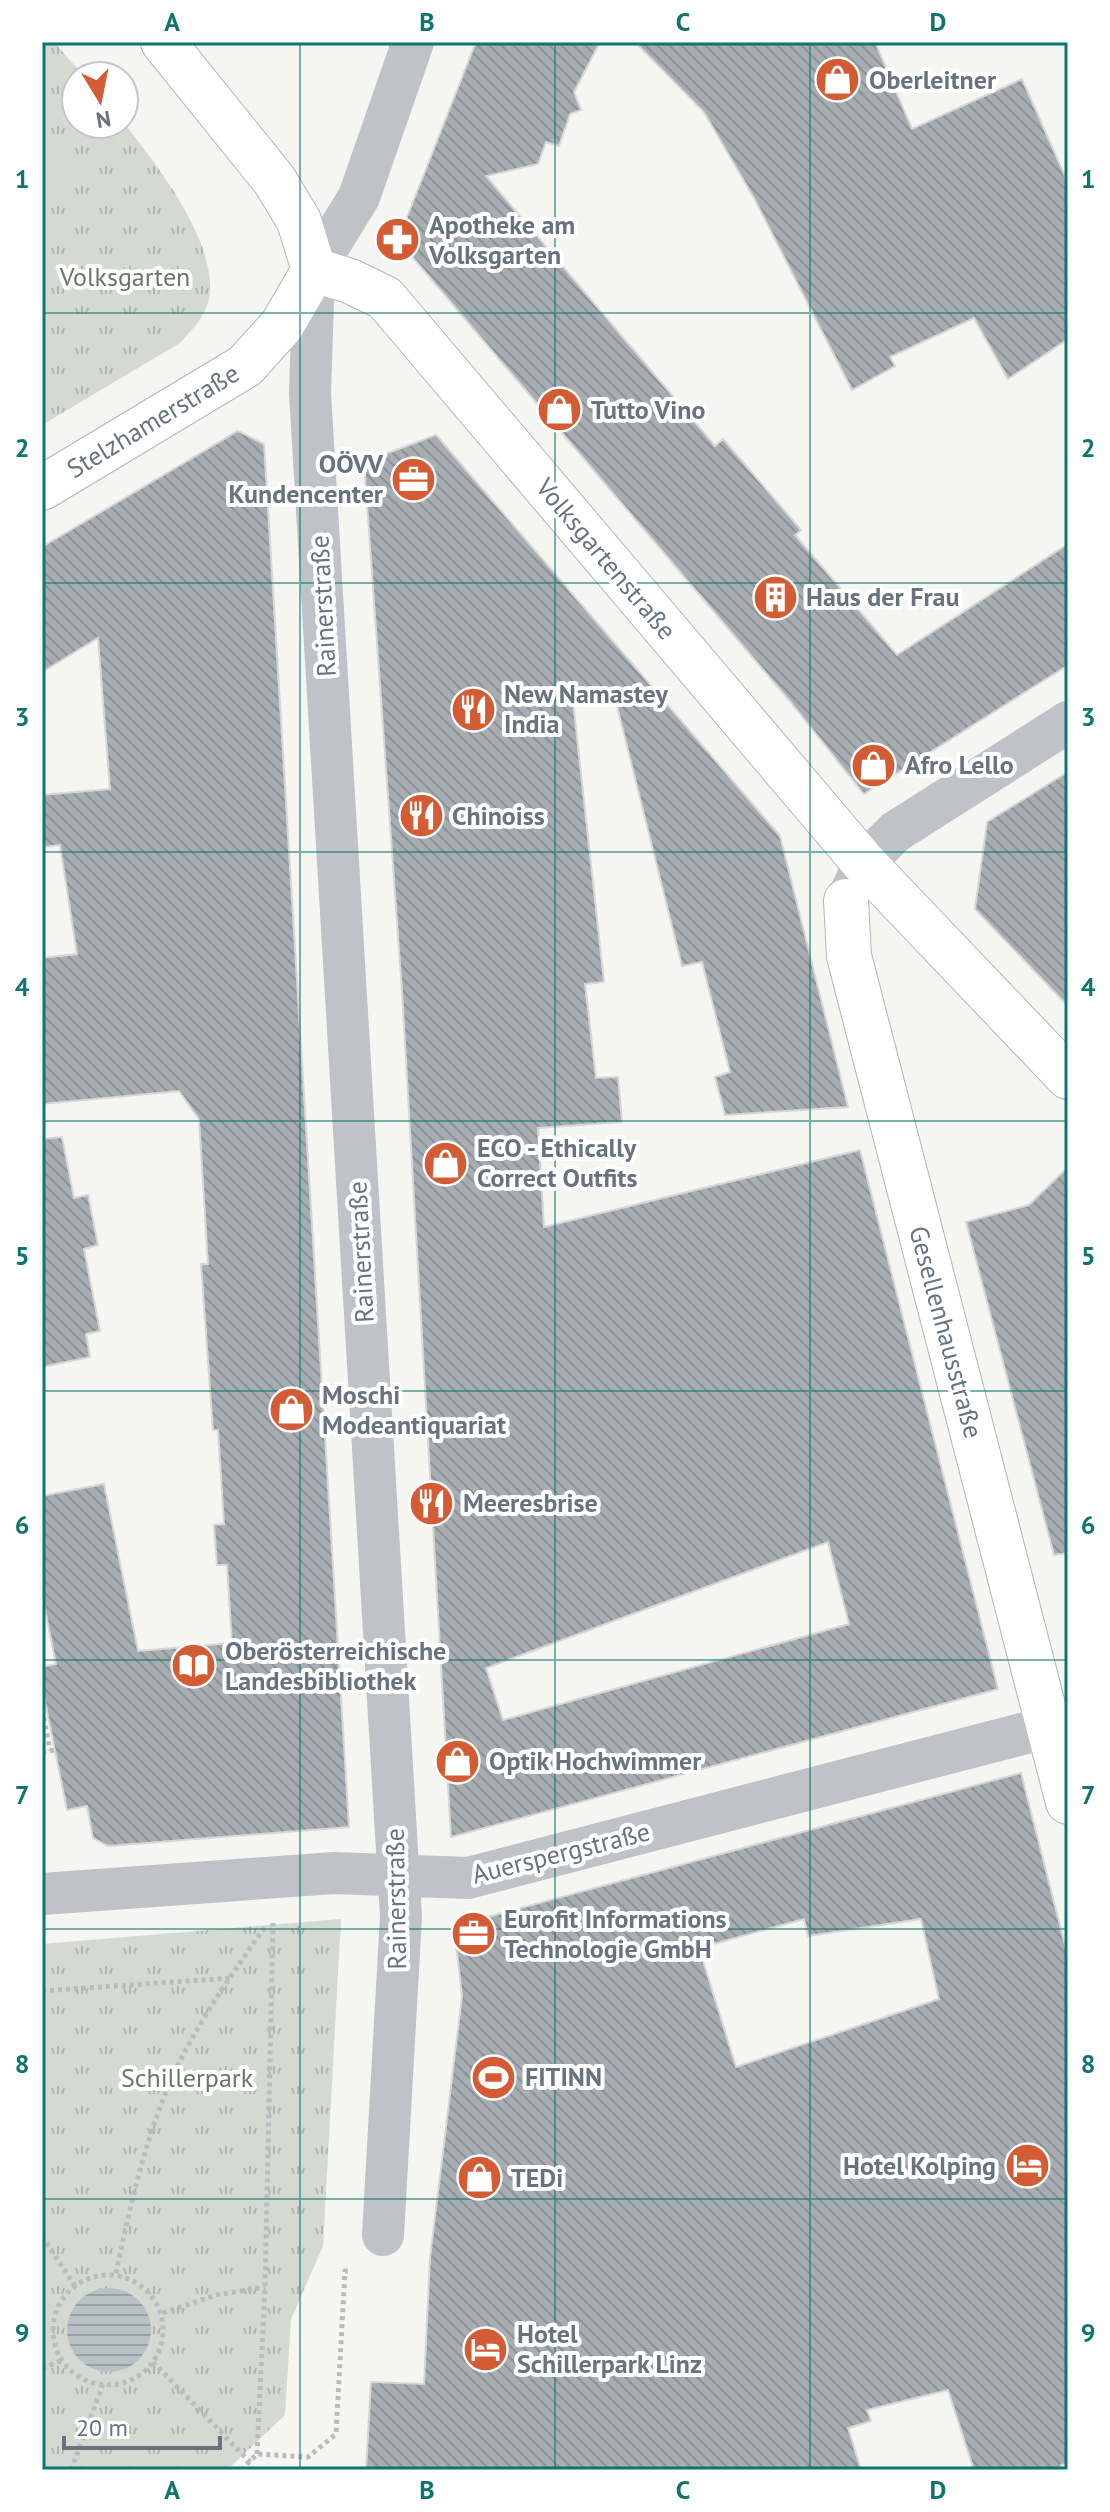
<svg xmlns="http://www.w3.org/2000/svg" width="1110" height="2512" font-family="'PT Sans',sans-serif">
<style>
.park{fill:url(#park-tufts)}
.pitch{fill:#d4dad2}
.water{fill:url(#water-rules)}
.building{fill:url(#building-back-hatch);stroke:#d6d7d5;stroke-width:2;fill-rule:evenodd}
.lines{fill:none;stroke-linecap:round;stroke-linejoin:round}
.secondary-casing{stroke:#b2b6ba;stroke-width:46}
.path{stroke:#b9bbbe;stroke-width:5;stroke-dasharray:4 4;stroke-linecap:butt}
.street{stroke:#bfc2c6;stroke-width:42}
.secondary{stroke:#fff;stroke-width:44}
.grid{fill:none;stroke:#0f766e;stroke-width:2;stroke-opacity:0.55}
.labels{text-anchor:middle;stroke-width:8;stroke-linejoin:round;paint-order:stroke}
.poi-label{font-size:26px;font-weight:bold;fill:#677480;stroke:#fff;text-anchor:start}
.park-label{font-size:26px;fill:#697865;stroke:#fff}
.street-label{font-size:26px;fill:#677480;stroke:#fff}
.neatline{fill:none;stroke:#0f766e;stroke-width:3}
.grid-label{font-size:26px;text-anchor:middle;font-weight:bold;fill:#0f766e}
</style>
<defs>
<pattern id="park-tufts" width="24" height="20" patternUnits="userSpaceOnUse" patternTransform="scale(2)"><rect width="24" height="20" fill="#d4dad2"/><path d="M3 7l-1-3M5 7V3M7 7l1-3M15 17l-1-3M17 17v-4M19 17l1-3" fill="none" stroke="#b0b5b0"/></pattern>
<pattern id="water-rules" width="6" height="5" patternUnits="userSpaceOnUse" patternTransform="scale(2)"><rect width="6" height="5" fill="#b8c1c6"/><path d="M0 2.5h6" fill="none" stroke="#99a1a6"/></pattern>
<pattern id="building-back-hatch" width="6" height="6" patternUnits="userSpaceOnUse" patternTransform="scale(2)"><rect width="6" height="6" fill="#a7adb2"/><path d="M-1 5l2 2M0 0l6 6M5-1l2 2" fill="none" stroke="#8c9196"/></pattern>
</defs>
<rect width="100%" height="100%" fill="#f5f5f2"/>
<path class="park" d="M42 42H54L84 76H76V124L124 123C156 164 213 236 210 291 209 312 194 328 180 343L42 425Z
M341 1919 323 2246 291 2319 285 2415 227 2470H42V1944Z"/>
<path class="pitch" d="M42 132 72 167 42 194Z"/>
<path class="water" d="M67 2330a42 42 0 1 1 84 0a42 42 0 1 1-84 0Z"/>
<path class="building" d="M476 42H600L574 92 581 110 570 114 559 146 546 142 538 164 486 176 715 446 723 439 801 530 795 535 897 655 1068 544V665L864 794 789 700 398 240Z
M635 42H875L912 129 1022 79 1068 183V339L1008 379 974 318 890 357 895 366 852 390 754 198 704 112Z
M238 431 264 444 349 1827 108 1846 93 1838 87 1806 67 1810 42 1686V1667L56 1664 42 1594V1496L104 1484 138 1651 232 1643 227 1565H217L214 1525 224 1524 218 1430H213L201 1264H208L199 1119 179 1091 42 1104V958L77 954 60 845 42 847V795L110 789 98 638 42 672V547Z
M436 435 780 836 848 1107 725 1115 715 1077 730 1072 702 962 682 966 614 694 573 701 604 982 585 984 596 1078 618 1077 622 1122 538 1128 544 1227 860 1150 998 1689 451 1837 402 991 364 462ZM828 1542 849 1624 503 1720 486 1668Z
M1068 772V1006L975 909 987 822Z
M62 1137 74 1198 88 1195 98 1245 84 1249 100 1331 86 1334 90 1357 42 1367V1139Z
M1068 1167V1553L1054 1555 966 1222 1029 1205Z
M1021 1773 1068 1957V2463L1061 2465 1062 2470H974L948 2390 867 2410 871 2421 848 2428 861 2470H366L371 2382 424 2384 430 2258 462 1996 454 1926ZM804 1919 808 1936 921 1919 939 1999 736 2067 699 1948Z"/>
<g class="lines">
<defs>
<path id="secondary" d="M163 42 275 181 299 221 314 270
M314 270 350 281 385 298 864 863 1068 1077
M42 488 245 366 282 325 314 270
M846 901 849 956 1068 1802"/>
</defs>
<use href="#secondary" class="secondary-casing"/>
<path class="path" d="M42 1710 50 1750
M42 1752 55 1750
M42 1991 231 1978
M42 2236 75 2286
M116 2273C128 2216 141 2157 162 2102 185 2040 227 1981 265 1927
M53 2330a55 55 0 1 1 110 0a55 55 0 1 1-110 0Z
M163 2313 216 2295 265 2287
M153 2362 250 2462
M42 2368 61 2361
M257 2454 265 2287 273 1923
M71 2470 103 2384
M241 2470 257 2454 308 2457 336 2434 345 2271H351"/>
<path class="street" d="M850 894 864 863 895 832 1068 722
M42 1894 334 1873 468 1878 1068 1722
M383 2235 401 1917 310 393 314 270 359 197 413 42"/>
<use href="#secondary" class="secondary"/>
</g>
<path class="grid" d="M300 42V2470M555 42V2470M810 42V2470M42 313H1068M42 583H1068M42 852H1068M42 1121H1068M42 1391H1068M42 1660H1068M42 1929H1068M42 2199H1068"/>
<defs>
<symbol id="shop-disc" viewBox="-11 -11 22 22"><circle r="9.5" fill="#d35c34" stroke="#fff"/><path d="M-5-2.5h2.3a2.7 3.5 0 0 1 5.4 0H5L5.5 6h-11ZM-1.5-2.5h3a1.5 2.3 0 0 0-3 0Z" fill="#fff"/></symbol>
<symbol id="pharmacy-disc" viewBox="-11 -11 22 22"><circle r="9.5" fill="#d35c34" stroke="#fff"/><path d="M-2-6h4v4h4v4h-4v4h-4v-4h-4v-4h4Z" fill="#fff"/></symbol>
<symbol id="office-disc" viewBox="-11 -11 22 22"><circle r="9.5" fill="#d35c34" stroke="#fff"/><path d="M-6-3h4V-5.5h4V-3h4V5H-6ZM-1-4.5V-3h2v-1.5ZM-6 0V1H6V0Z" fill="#fff"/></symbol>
<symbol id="building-disc" viewBox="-11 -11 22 22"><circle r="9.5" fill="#d35c34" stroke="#fff"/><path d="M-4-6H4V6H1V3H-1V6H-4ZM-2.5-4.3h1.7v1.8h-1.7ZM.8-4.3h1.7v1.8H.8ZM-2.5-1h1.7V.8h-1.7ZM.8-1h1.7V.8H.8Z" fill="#fff"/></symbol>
<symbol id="restaurant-disc" viewBox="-11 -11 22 22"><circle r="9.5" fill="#d35c34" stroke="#fff"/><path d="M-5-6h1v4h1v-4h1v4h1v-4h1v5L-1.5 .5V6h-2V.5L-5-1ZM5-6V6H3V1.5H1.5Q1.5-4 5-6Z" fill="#fff"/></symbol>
<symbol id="library-disc" viewBox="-11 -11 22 22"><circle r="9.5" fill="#d35c34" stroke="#fff"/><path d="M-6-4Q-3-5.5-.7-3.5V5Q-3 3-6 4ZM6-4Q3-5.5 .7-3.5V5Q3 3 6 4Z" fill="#fff"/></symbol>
<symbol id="stadium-disc" viewBox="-11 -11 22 22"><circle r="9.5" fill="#d35c34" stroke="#fff"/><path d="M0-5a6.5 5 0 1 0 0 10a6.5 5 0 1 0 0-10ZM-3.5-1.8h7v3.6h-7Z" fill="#fff"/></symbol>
<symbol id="hotel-disc" viewBox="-11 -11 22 22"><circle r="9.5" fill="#d35c34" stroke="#fff"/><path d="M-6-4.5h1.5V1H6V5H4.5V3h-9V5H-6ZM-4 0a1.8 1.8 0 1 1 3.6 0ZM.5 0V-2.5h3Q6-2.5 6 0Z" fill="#fff"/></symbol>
</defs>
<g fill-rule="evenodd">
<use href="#shop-disc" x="812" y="54" width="51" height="51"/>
<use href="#pharmacy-disc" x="372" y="214" width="51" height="51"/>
<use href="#shop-disc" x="534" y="384" width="51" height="51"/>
<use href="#office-disc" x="388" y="454" width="51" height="51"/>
<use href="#building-disc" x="750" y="572" width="51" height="51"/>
<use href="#restaurant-disc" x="448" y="684" width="51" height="51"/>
<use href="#shop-disc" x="848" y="740" width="51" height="51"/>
<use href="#restaurant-disc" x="396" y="790" width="51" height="51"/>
<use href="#shop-disc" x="420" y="1138" width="51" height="51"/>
<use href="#shop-disc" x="266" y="1384" width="51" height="51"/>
<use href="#restaurant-disc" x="406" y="1478" width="51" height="51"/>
<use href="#library-disc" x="168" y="1640" width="51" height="51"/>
<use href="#shop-disc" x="432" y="1736" width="51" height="51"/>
<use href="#office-disc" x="448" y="1908" width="51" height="51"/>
<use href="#stadium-disc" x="468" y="2052" width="51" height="51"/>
<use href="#hotel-disc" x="1002" y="2140" width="51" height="51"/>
<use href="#shop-disc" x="454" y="2152" width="51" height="51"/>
<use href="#hotel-disc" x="460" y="2324" width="51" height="51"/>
</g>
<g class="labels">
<g class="poi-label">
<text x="869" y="89">Oberleitner</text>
<text x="429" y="234">Apotheke am<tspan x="429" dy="30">Volksgarten</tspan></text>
<text x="591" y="419">Tutto Vino</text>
<text x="383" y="473" text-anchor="end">OÖVV<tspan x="383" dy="30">Kundencenter</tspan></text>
<text x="806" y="606">Haus der Frau</text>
<text x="504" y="703">New Namastey<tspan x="504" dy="30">India</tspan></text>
<text x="905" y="774">Afro Lello</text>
<text x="452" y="825">Chinoiss</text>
<text x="477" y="1157">ECO - Ethically<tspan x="477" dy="30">Correct Outfits</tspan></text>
<text x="322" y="1404">Moschi<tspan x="322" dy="30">Modeantiquariat</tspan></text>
<text x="463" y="1512">Meeresbrise</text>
<text x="225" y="1660">Oberösterreichische<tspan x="225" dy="30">Landesbibliothek</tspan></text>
<text x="489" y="1770">Optik Hochwimmer</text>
<text x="504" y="1928">Eurofit Informations<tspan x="504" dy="30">Technologie GmbH</tspan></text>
<text x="525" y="2086">FITINN</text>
<text x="996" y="2175" text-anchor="end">Hotel Kolping</text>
<text x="511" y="2187">TEDi</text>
<text x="517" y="2343">Hotel<tspan x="517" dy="30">Schillerpark Linz</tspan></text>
</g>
<g class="park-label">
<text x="125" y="286">Volksgarten</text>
<text x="187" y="2087">Schillerpark</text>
</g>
<g class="street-label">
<text transform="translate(153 421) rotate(-31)" y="9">Stelzhamerstraße</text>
<text transform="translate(606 559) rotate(50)" y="9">Volksgartenstraße</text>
<text transform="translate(323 606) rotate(-93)" y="9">Rainerstraße</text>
<text transform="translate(361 1252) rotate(-93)" y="9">Rainerstraße</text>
<text transform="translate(946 1332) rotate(75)" y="9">Gesellenhausstraße</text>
<text transform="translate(561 1853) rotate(-14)" y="9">Auerspergstraße</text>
<text transform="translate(396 1899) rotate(-91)" y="9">Rainerstraße</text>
</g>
</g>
<rect width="1110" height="2512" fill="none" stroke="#ffffff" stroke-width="88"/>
<g transform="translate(100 100) rotate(170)"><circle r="38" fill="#ffffff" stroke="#c2c7cc" stroke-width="2"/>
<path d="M0-6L14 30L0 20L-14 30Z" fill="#d35c34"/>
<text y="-12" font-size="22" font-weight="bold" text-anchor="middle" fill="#677480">N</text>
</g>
<path d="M64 2436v12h156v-12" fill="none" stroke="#677480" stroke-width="4"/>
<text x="76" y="2436" font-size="24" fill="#677480" stroke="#ffffff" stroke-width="6" paint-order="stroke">20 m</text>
<rect x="44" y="44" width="1022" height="2424" class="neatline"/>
<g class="grid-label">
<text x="172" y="31">A</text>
<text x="427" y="31">B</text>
<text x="683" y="31">C</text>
<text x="938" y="31">D</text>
<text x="22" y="188">1</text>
<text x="1088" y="188">1</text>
<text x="22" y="457">2</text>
<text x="1088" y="457">2</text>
<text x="22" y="726">3</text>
<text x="1088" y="726">3</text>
<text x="22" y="996">4</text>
<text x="1088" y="996">4</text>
<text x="22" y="1265">5</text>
<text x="1088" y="1265">5</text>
<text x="22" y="1534">6</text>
<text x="1088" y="1534">6</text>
<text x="22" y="1804">7</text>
<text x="1088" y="1804">7</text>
<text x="22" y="2073">8</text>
<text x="1088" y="2073">8</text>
<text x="22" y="2342">9</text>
<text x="1088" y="2342">9</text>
<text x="172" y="2499">A</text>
<text x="427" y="2499">B</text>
<text x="683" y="2499">C</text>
<text x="938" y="2499">D</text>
</g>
</svg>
